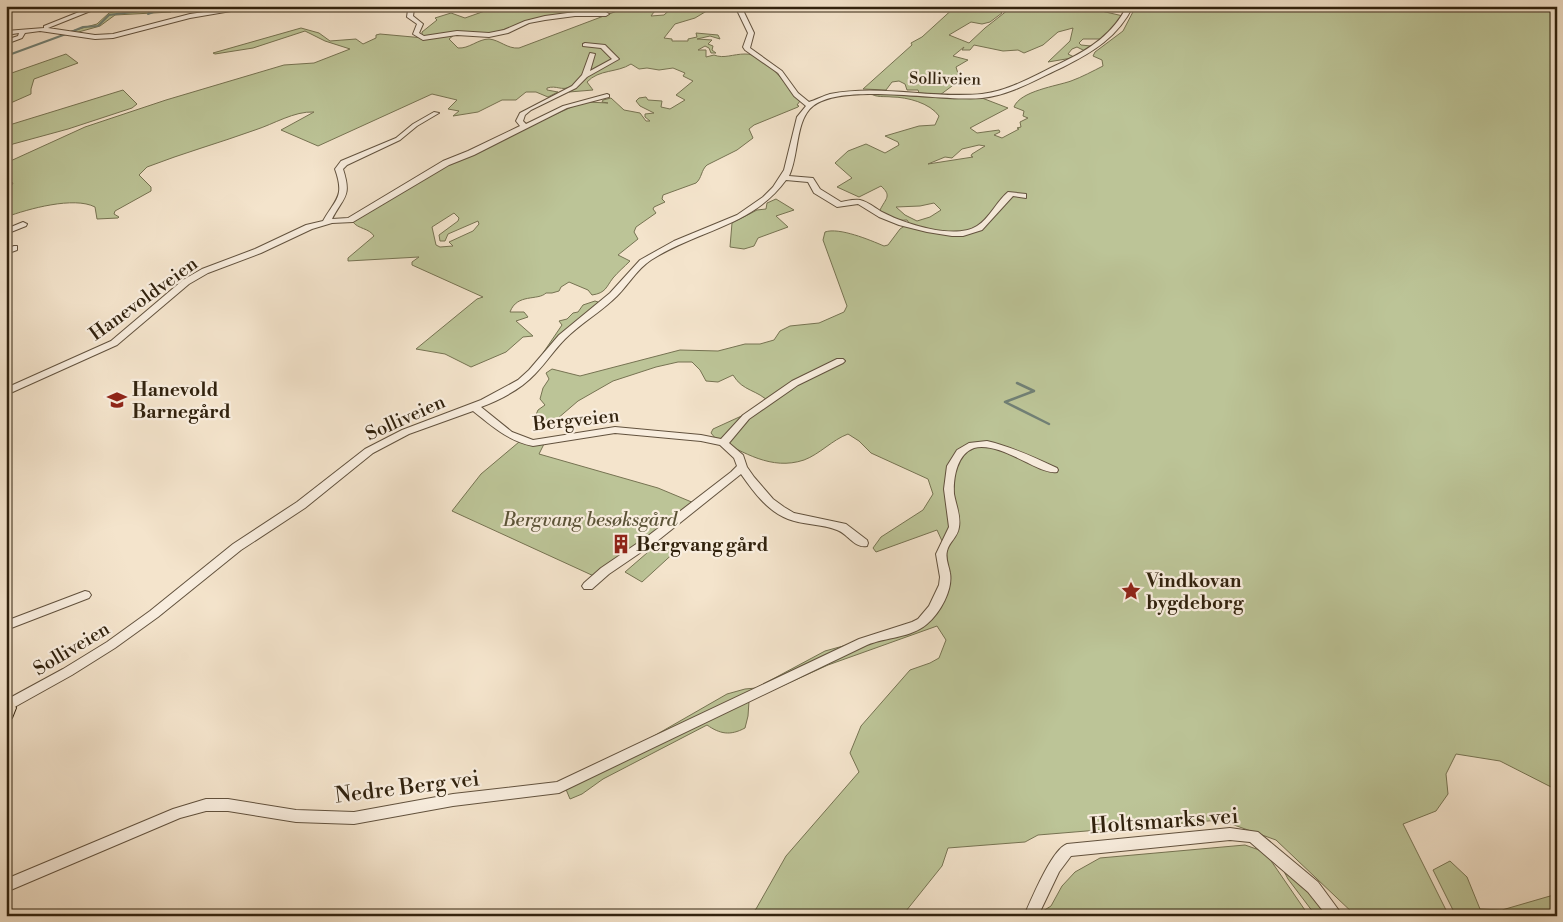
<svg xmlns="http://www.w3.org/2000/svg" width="1563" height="922" font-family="'Libre Bodoni',serif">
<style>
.green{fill:#bcc497;stroke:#767352;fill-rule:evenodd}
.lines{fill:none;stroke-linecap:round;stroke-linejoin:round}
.stream-far1{stroke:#718075;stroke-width:2}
.stream{stroke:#718075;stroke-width:2.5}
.minor-casing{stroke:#62523e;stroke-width:2}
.major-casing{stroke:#31220e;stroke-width:2}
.minor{fill:#f8edde;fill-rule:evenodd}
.major{fill:#f4e4cc;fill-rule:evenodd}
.labels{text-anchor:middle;stroke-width:4.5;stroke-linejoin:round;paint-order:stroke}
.far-street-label{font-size:16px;fill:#31220e;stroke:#f8edde}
.street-label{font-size:19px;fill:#31220e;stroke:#f8edde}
.poi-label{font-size:19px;font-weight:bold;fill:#31220e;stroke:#f8edde;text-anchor:start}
.park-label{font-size:19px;font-style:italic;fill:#5b5337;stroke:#f8edde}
.near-street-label{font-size:22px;fill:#31220e;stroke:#f8edde}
</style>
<rect width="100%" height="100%" fill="#f4e4cc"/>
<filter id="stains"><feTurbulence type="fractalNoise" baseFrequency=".004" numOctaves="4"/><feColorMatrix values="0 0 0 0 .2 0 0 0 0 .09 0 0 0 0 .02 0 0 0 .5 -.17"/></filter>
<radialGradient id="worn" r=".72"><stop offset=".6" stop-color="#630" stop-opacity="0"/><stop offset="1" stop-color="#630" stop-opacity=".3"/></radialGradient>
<path class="green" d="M136 6H184L174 9 171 12 115 15 100 26 75 33 68 32 97 24 109 13Z
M499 6H597L592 9 599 11 545 17 493 33 454 35 449 39 458 48C469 49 478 39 489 39 500 40 507 49 519 48L617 11 610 6H666L654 12 651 16 664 15 674 6H715L695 18 675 24 664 38 672 39V41H688V39L697 37 696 33 718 35 720 39 710 36 697 39 712 40 708 44 713 46 712 50 716 53H711L709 48 705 46 698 50H706V57L714 55C724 59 733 54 745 54 766 53 786 86 800 101L797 105 799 106 798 107 754 125 749 129 753 138 737 150 707 165C701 170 702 178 696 183L663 195 662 199 665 202 654 207 653 209 656 213 636 227 634 232 638 239 618 255 630 261C624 267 618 272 613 278 606 287 606 293 592 295L588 290 569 282 561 287 559 291 552 293H546C538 301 517 293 510 312H524L528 317 516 321 533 336 523 337 506 352 471 367 445 354 416 349 477 299 483 297 412 265V262L419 257 348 261V258L374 236C369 228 358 229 353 222L433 172 488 144 574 106 587 102 608 103 602 102 603 100 611 98 624 110 640 113 646 121H650L645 117V114L654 113 640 106 636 101 639 98 646 97 648 100 662 101 661 107 670 109 685 100 676 95 693 81 683 76 685 73 673 68 659 70 647 68 639 69 631 64C617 73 599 69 587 82L593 90 569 92 571 89 570 87C561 91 557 85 547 88V90L558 92 548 97 536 92H526L516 100H502L478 112 453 116 459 111 448 109 457 100 432 94 318 146 281 130 314 112C294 111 274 124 255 130 219 143 183 153 147 167L139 175 151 187V191L115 211 114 214 119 217 118 218 97 219 95 207C74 196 28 209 6 217V194L13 183 6 180V163L85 127 166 100 284 65 314 63 350 49 325 41 305 31 253 48 215 54 213 53 301 28 319 33 330 41 356 39 363 44 376 38V35L380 34 424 38 425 36 422 35V32L437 20 435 18 451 13 465 18ZM454 213 459 218 458 221 439 235 440 241H445L448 234 478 221 479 224 473 231 449 242 453 246 440 247 436 245 432 227Z
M956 6H1010L1005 10 1000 11 1002 13 990 22 982 24 971 22 949 35 969 43 985 28 1013 6H1099L1101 7 1097 10 1123 16 1102 39H1083L1079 43 1081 45 1091 46 1085 51 1077 47 1072 49 1068 54 1074 57 1072 58 1048 62 1070 41 1073 28 1058 32 1043 45 1024 53 1018 50 1003 51 974 45 970 50H962L964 47 953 56 968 60 956 67 960 80 940 95 919 93 918 90H907L905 84 899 81 892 82 886 90 863 89 912 45 911 43 922 37Z
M1136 6H1557V790L1500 761 1456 754 1446 774 1448 794 1436 811 1403 824 1449 916H1356L1276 840 1220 820 1038 835 1025 842 948 848 942 866 902 916H748L756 909 786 856 859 772 850 753 861 726 910 670 930 663 939 658 946 640 937 626 828 665 749 701 748 716 745 728C730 736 720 734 707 725L603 779 582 794 570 799 565 787 727 694 745 689 756 688 825 651 887 634 924 618 944 587 945 560 942 541 937 530 876 552 873 548 881 537 923 510 933 494 928 479 871 453 859 441 848 434C832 440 820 454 804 460 771 471 744 452 716 439L711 433 713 429 770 403C757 389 743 392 733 375L718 382 706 381 700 370 692 362H678L656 367 613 381 578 401 557 419 545 420 535 417 538 410 545 405 540 399 543 388 549 379 546 373 552 369 580 376 680 350 718 351 745 344H760L774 340 780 331 790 326 819 323 844 312 847 306 823 240 825 232C839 227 870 240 884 246L888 245 900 229 909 223 907 220C897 221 886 218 880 210 886 198 892 196 881 186L859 197 837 187 852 178 835 163 848 151 866 144 885 153 899 145 898 142 885 136 919 126 935 125 939 116C930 103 907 97 892 97 884 96 876 98 870 93L954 99 982 98 1008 108 970 128 977 133 999 130 1000 132 994 135 1002 138 1019 129 1017 128 1021 127 1020 122 1028 118 1023 116 1024 111 1014 107C1020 91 1057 86 1071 81 1082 77 1093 71 1103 66L1102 60 1093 56 1095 52 1123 31ZM979 145 985 146 972 154 971 156 973 157 928 164 945 157 952 158 962 149ZM934 203 941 210 930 217 917 221 905 215 896 207 920 206Z
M66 54 78 63 34 79 31 89V94L6 105V75Z
M123 90 137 104 132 108 68 129 13 144 6 149V126Z
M776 199 794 210 776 216 788 227 758 238 754 246 744 249 730 247 732 223 757 210 766 209 767 203Z
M595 301 598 302 596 305 543 353 562 325 559 321 567 319 573 313 578 312 583 305Z
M519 442 544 444 539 454 658 488 694 503 596 577 452 511 481 474Z
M662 540 678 549 642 582 625 572Z
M1245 845 1265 852 1309 916H1035L1051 906 1062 886 1075 872 1100 858Z
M1278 860 1298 871 1341 913 1348 916H1316L1288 879Z
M1450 861 1467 877 1480 909 1502 910 1557 894V916H1456L1433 870Z"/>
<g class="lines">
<path class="stream-far1" d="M71 32 83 27 98 26 109 15 148 10 150 11 148 14 169 6
M6 56 66 34"/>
<path class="stream" d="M1017 383 1034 391 1005 402 1049 424"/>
<defs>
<path id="minor" d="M6 6H12L6 9Z
M94 6H103L48 28 95 35 113 34 190 14 245 6H261L190 18 113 38 95 39 40 31 25 33 22 38 6 44V40L18 36 19 33 6 35V31L44 28V26Z
M404 6H411L414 9 413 16 423 24 419 33 424 36 457 31 489 33 504 30 525 21 545 16 575 12H606L609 14 606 16H575L545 20 529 23 508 33 489 37 457 35 423 40 413 34 417 24 407 17 408 10Z
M735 6H741L754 33 750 48 782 71 798 93 809 102C816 100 823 96 830 94 881 84 931 99 982 94 1010 91 1037 74 1063 62 1090 49 1113 34 1127 6H1133C1118 37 1093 52 1063 67 1037 79 1011 95 982 98 942 102 843 82 813 106 795 120 799 156 789 176L813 178 820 189 841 202C847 201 854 199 860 200 869 202 876 209 884 213 905 224 955 240 977 226 990 218 996 202 1008 192L1026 194V198L1013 196 982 230 963 236H952L927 232 899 225 879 217 858 204 837 207 814 193 808 182 786 180C752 227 697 230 651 260 637 269 629 284 617 296 601 312 581 323 565 339 554 350 546 363 535 374 521 389 500 400 481 407L512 432 533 440 615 427 701 435 721 439 743 415 792 381 837 359H843L845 361 843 363 798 385 749 419 729 443 743 455 747 467 754 477 773 499 784 507 794 513 846 524 867 540 868 543 867 546C855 549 847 533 837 530 822 524 804 525 788 519 767 511 753 491 741 474L656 542 609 574 592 589H584L582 586 584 583 601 568 648 536 731 472 737 466 734 458 720 445 701 441 615 433 533 446C508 441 492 426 473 411L409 434 373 453 305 508 241 550 158 617 115 648 72 675 11 709 6 710V700L63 669 107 642 150 611 233 544 297 502 365 449 402 430 481 400 518 380 529 370 559 335 610 293 640 260 674 241 737 215 763 197 773 187 784 170 797 117 806 106 794 96 778 73 745 50 743 47 748 33Z
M585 43 605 45 619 59 587 77 576 88 531 110 525 115 523 121 526 124 563 106 607 94 609 95V97L567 108 474 155 449 165 353 222 332 223 312 229 261 253 208 273 189 284 117 345 6 395V388L111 341 183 280 202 269 255 249 306 225 323 221C336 198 345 197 335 169L341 161 396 138 413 124 434 112 439 113 417 126 400 140 347 165 343 169C352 197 344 196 332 219L348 218 443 161 468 151 520 126 516 121 520 113 572 86 582 75 590 53 595 54 590 71 612 59 601 48 583 46V44Z
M23 222 27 224 26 226 6 234V229Z
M14 246H17V250L6 254V249Z
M987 441C1012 447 1034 457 1057 468L1058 470 1057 472C1041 476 1001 441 974 448 957 454 953 478 954 494 956 505 961 516 959 527 958 537 949 542 947 551 945 559 949 566 950 573 953 590 940 613 927 624 911 638 886 637 867 645L559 793 453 806 354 824 296 822 228 811H206L180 818 6 892V879L173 809 206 799H228L296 810 354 812 453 794 557 782 859 639 912 622 918 619 929 606 939 585 940 577 936 554 949 527 944 489 947 466 957 450 969 443Z
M85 591 89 592 91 595 89 598 6 630V621Z
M1230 828 1258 832 1318 882 1343 916H1327L1308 892 1250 842 1230 840 1071 856 1059 872 1038 916H1024C1031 900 1052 849 1067 844Z"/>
<path id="major" d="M6 697 12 699 16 708 12 718 6 720Z"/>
</defs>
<use href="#minor" class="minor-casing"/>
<use href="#major" class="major-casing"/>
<use href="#minor" class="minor"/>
<use href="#major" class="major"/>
</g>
<defs>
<symbol id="school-bare" viewBox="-9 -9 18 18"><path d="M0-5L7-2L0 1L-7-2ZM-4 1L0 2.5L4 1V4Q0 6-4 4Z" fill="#8f2418" stroke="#f8edde" stroke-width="2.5" paint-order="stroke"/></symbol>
<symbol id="building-bare" viewBox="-9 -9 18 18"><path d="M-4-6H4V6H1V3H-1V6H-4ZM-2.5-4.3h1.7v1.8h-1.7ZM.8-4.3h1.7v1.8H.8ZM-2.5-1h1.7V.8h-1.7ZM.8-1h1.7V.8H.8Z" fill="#8f2418" stroke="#f8edde" stroke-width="2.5" paint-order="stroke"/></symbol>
<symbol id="sight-bare" viewBox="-9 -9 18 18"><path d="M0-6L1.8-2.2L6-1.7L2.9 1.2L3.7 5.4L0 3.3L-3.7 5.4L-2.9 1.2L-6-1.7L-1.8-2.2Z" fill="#8f2418" stroke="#f8edde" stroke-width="2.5" paint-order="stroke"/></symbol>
</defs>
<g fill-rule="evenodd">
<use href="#school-bare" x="103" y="386" width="28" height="28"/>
<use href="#building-bare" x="607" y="530" width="28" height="28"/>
<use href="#sight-bare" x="1117" y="577" width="28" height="28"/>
</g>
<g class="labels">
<g class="far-street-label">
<text transform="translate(945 78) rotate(1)" y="6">Solliveien</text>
</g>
<g class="street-label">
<text transform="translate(143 298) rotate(-36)" y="7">Hanevoldveien</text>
<text transform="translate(405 417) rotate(-24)" y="7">Solliveien</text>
<text transform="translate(576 419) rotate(-6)" y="7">Bergveien</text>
<text transform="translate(71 648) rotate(-31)" y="7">Solliveien</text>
</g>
<g class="poi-label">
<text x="132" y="396">Hanevold<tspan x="132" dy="22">Barnegård</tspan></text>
<text x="636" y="551">Bergvang gård</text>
<text x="1146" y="587">Vindkovan<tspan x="1146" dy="22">bygdeborg</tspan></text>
</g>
<g class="park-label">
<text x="590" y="526">Bergvang besøksgård</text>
</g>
<g class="near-street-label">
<text transform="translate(407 786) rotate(-7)" y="8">Nedre Berg vei</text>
<text transform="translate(1164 820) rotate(-4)" y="8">Holtsmarks vei</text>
</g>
</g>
<rect width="1563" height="922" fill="none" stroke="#f4e4cc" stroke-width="25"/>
<rect x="8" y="8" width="1548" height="907" fill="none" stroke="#31220e" stroke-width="2.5"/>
<rect x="12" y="12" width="1538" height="897" fill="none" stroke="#31220e"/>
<rect width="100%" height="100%" filter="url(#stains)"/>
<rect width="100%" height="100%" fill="url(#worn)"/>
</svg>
